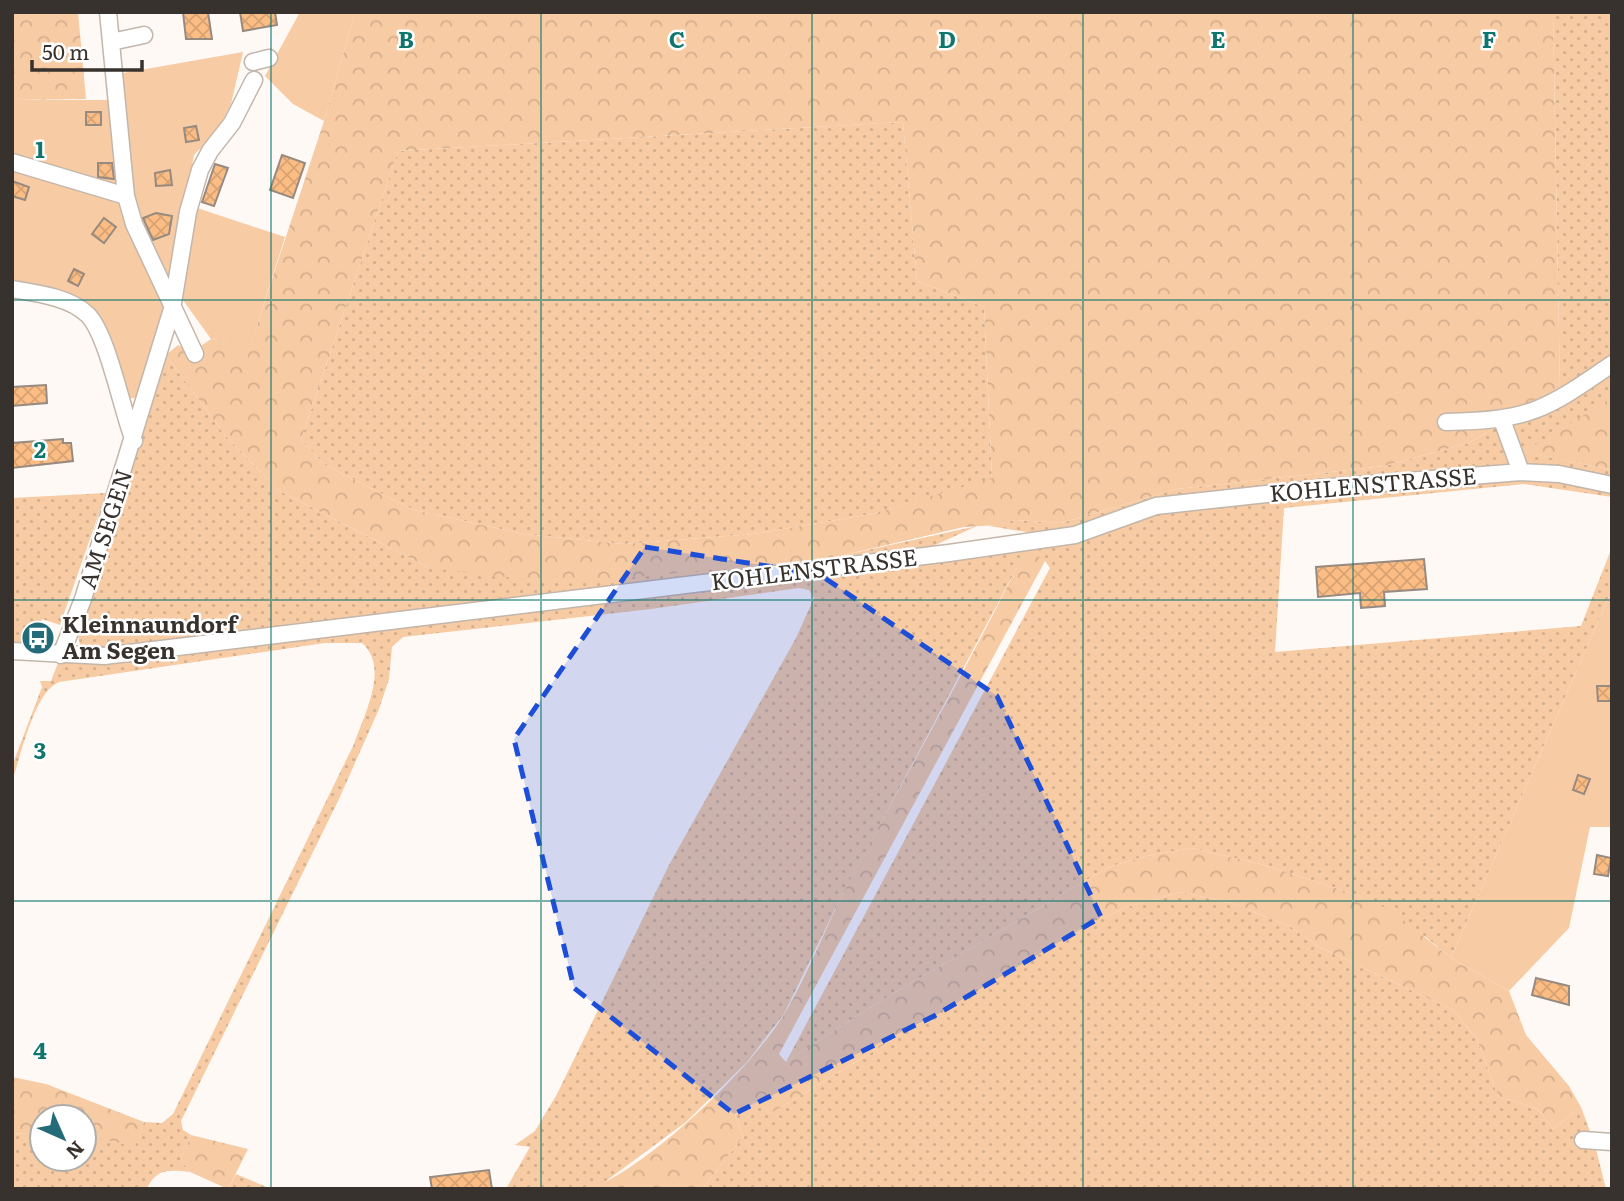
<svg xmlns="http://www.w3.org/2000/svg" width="1624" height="1201" font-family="Literata,serif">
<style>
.grass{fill:url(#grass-dots)}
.forest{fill:url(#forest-crowns);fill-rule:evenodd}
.garden{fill:#f7cba3}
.building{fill:url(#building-cross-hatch);stroke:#978a80;stroke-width:2}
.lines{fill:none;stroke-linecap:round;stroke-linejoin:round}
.minor-casing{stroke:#c3b6ab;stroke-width:19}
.minor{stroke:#fff;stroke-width:16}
.marked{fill:#1d4ed8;fill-opacity:0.2;stroke:#1d4ed8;stroke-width:5;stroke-dasharray:14 9;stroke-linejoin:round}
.grid{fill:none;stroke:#0f766e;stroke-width:2;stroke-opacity:0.55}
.labels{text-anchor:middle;stroke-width:5;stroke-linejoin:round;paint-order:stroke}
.street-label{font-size:23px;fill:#37322d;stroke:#fff}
.poi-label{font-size:23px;font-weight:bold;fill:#37322d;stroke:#fff;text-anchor:start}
.grid-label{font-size:23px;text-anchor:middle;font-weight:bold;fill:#0f766e;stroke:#fff;stroke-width:5;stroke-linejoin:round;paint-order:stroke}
</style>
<defs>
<pattern id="grass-dots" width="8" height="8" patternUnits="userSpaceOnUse" patternTransform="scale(1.75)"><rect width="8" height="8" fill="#f7cba3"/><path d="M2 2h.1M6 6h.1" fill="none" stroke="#d4af8d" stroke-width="1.8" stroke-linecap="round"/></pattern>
<pattern id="forest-crowns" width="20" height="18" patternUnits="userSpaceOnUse" patternTransform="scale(1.75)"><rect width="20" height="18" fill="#f7cba3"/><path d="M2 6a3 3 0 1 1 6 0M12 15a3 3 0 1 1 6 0" fill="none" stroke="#d4af8d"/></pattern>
<pattern id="building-cross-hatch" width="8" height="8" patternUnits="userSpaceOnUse" patternTransform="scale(1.75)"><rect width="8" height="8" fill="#fbbd84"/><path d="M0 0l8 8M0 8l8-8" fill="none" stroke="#d8a372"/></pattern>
</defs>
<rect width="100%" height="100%" fill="#fff9f5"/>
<path class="grass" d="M1553 12H1612V399L1524 452 1612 470V497L1524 484 1284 508 1275 652 1581 626 1612 547V590L1451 958 1427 938 1360 896 1265 865 1192 848 1146 856 1109 867 874 1005 786 1062 1050 568 1045 561 1022 558 837 905 784 1014 747 1062 686 1122 602 1184 590 1189H506L530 1147 515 1145 535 1131 557 1094 669 865 796 638 814 598 809 590 799 588 651 609 403 637 392 647 389 679 379 709 339 799 181 1121 183 1130 191 1135 181 1160 190 1172C170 1170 156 1168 147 1189H12V1134L42 1132V1159H84V1134L135 1146 144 1122 162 1123 173 1114 354 744C364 715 390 667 362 643H325L59 682C34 692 21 756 12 781V766L42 687 40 681H51L61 655 80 645 77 631 166 355 224 434 278 490 429 568 708 569 831 558 977 526 931 547 925 556 1039 534 989 526 1015 520 1061 523 1177 489 1384 466 1469 443 1560 389Z
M903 122 917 281 984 307 992 479 872 514 753 534 624 544 524 534 414 510 325 465 301 440 398 151Z
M106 493 60 625 42 619C38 637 31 644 12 644V498Z
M1181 892 1234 904 1290 926 1317 946 1453 1010 1477 1039 1498 1096 1538 1109 1553 1129 1581 1107 1595 1145 1606 1189H702L743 1137 735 1115 757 1102 770 1114 1063 936 1127 907Z
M236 1174 271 1189H228Z"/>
<path class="forest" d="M12 12H78L86 99 12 100Z
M355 12H1553L1560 389 1469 443 1384 466 1177 489 1061 523 1015 520 999 525 964 527 831 558 565 584 429 568 278 490 224 434 166 355 178 345 192 352 211 339 251 343 324 121ZM903 122 917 281 984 307 992 478 872 514 753 534 624 544 524 534 414 510 325 465 301 440 398 151Z
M1612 399V470L1523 452 1607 401Z
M1034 554 1045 561 779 1054 786 1062 874 1005 1109 867 1146 856 1192 848 1265 865 1360 896 1392 911 1451 958 1509 991 1526 1035 1569 1086 1581 1107 1553 1129 1538 1109 1498 1096 1477 1039 1453 1010 1317 946 1290 926 1234 904 1181 892 1127 907 1063 936 770 1114 756 1102 735 1115 743 1137 702 1189H590C649 1167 752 1068 785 1013 810 971 827 923 850 880 907 773 968 667 1022 557Z
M12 1077 46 1084 144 1122 135 1147 84 1134V1117H42V1132L12 1134Z
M191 1135 248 1149 228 1189 190 1172 181 1160Z"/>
<path class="garden" d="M300 12H355L324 121 293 104 265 76Z
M243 52 231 104 218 130 194 155 171 277 156 286 165 313 138 397 124 400 95 318 12 285V100H123V73Z
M194 207 285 237 251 344 211 339 180 296Z
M1612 590V827H1590L1569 928 1509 991 1451 958Z"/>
<path class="building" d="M183 12H208L212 39H186Z
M240 12H275L277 25 243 31Z
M86 112H101V125H86Z
M196 126 199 140 186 142 184 128Z
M282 155 305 163 293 198 270 190Z
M98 163H112L114 179 98 177Z
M215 164 228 168 214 206 202 202Z
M170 170 172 185 156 186 155 173Z
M12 181 29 187 25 200 12 196Z
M156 213 172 216 169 234 153 240 143 218Z
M104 218 116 227 104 243 92 234Z
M74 269 84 274 78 286 68 281Z
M46 385 47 403 12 406V387Z
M63 439V443H71L73 461 12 468V443Z
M1424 559 1427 589 1384 592 1385 606 1361 608 1360 593 1318 597 1316 567Z
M1597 686H1612V701H1598Z
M1578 775 1590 779 1584 794 1573 790Z
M1597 855 1611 858 1608 876 1594 874Z
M1536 978 1569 986V1005L1532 995Z
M489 1170 492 1189H432L430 1177Z"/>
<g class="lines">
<defs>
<path id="minor" d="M108 12 126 196
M111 42 144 35
M253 62 269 58
M12 162 126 196 134 224 195 354
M12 289C36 293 70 297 88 315 108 336 122 411 134 441
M1502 420 1521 472
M1446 422C1530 420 1544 411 1612 364
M12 651 104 656 949 553 1075 535 1156 506 1331 487 1521 472 1559 474 1612 485
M61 655 83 599 172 309 188 212 200 170 210 151 232 123 254 80
M1583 1140 1612 1142"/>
</defs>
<use href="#minor" class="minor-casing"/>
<use href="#minor" class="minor"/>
</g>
<path class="marked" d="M645 547 819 574 997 696 1101 917 936 1015 734 1114 574 988 514 739Z"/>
<path class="grid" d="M271 12V1189M541 12V1189M812 12V1189M1083 12V1189M1353 12V1189M12 300H1612M12 600H1612M12 901H1612"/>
<defs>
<symbol id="bus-disc" viewBox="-11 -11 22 22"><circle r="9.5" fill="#246b79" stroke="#fff"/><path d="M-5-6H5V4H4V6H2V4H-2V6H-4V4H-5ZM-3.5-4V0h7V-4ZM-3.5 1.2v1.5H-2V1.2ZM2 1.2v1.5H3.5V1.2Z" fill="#fff"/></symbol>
</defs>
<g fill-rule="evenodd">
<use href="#bus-disc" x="19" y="619" width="38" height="38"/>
</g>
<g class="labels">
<g class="street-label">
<text transform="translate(1373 485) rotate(-5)" y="8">KOHLENSTRASSE</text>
<text transform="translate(106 529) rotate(-72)" y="8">AM SEGEN</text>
<text transform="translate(814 570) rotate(-7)" y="8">KOHLENSTRASSE</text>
</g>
<g class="poi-label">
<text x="62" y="633">Kleinnaundorf<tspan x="62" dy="26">Am Segen</tspan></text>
</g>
</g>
<g class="grid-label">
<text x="406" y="48">B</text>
<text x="677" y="48">C</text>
<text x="947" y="48">D</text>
<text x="1218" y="48">E</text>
<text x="1489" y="48">F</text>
<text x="40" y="158">1</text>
<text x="40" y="458">2</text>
<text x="40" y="759">3</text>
<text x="40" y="1059">4</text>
</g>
<rect width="1624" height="1201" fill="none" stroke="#37322d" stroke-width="28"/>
<g transform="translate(63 1138) rotate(135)"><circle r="33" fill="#ffffff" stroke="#afadab" stroke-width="2"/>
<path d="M0-5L12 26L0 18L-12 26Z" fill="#246b79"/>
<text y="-10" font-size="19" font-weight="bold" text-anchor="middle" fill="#37322d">N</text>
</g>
<path d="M32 60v10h110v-10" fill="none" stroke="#37322d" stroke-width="3.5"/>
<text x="42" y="60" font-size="21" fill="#37322d" stroke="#ffffff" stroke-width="5" paint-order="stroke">50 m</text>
</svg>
